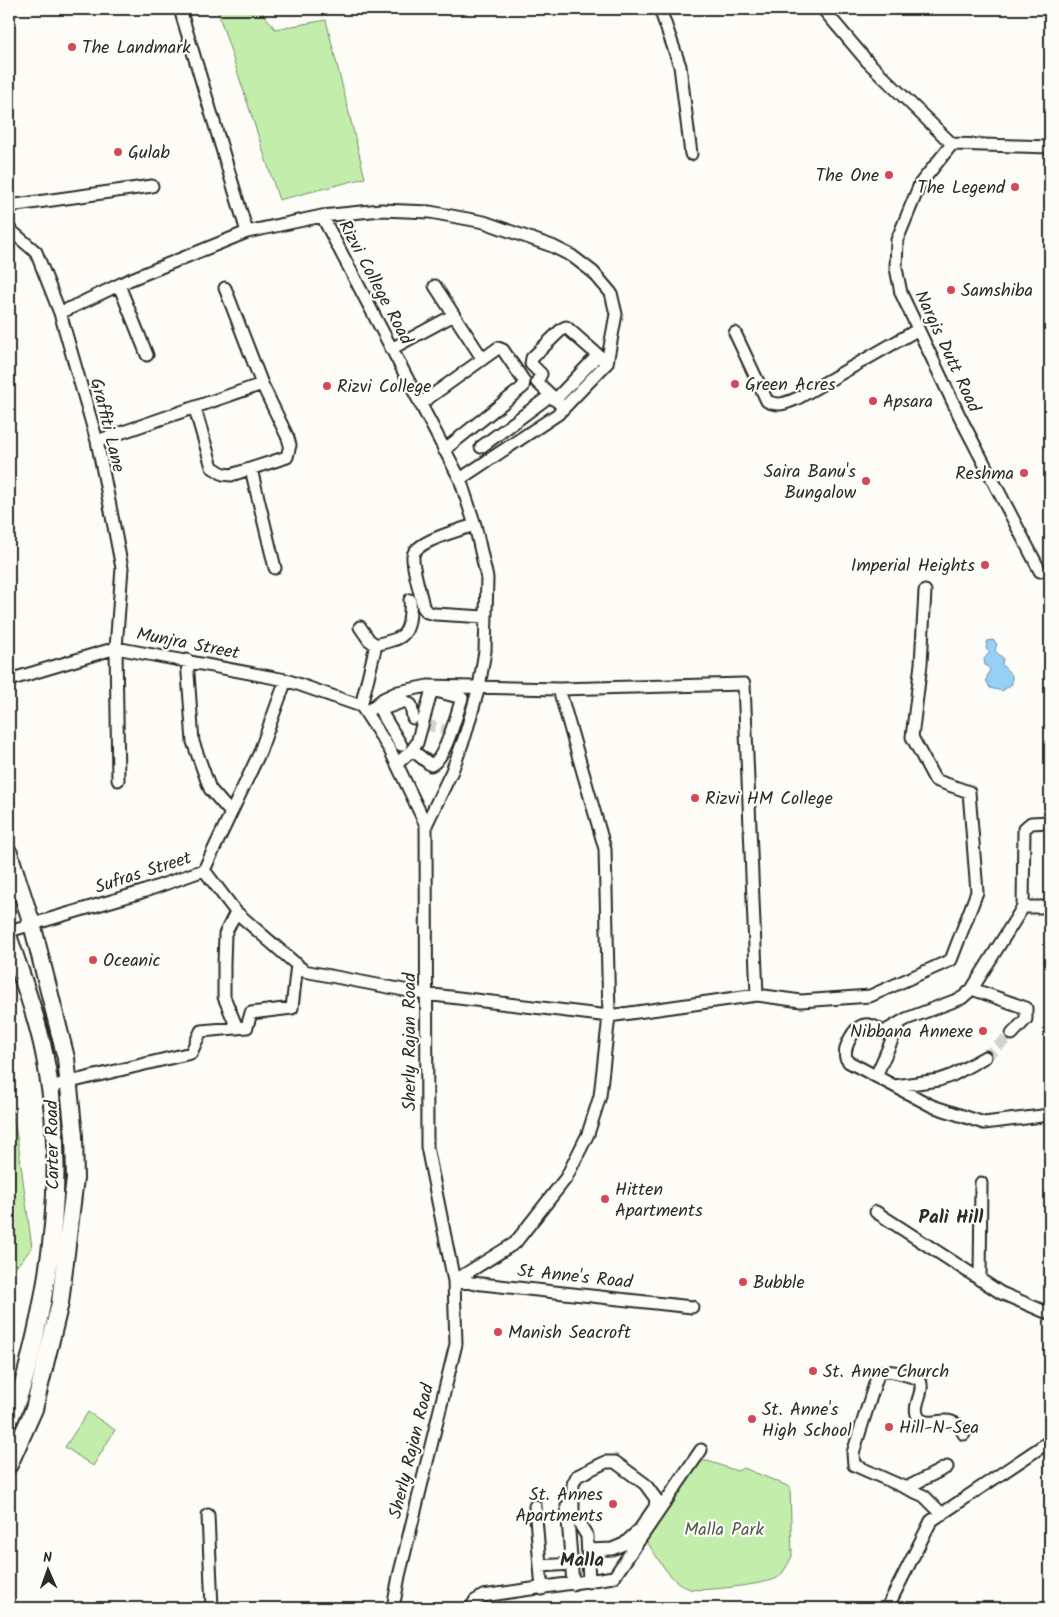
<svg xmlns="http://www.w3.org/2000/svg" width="1059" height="1617" font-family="Kalam,sans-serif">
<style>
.green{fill:#c2edaa;stroke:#768c6a}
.water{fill:#97d0f7;stroke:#6c8ea5}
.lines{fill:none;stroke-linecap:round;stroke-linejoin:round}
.minor-tunnel{stroke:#d3d2ce;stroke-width:11;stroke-dasharray:11 5.5;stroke-linecap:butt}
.minor-casing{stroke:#2b2b2b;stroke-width:15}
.secondary-casing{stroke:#2b2b2b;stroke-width:20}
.minor{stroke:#fdfcf7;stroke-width:11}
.secondary{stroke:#fdfcf7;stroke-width:16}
.poi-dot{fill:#d1495b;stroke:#fdfcf7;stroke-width:2}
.labels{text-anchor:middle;stroke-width:4.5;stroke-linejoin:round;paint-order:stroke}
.poi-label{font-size:18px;fill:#2b2b2b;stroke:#fdfcf7;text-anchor:start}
.street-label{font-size:18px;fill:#2b2b2b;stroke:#fdfcf7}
.park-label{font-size:18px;fill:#515c4b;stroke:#fdfcf7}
.neighbourhood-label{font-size:19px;font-weight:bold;fill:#2b2b2b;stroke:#fdfcf7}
</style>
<rect width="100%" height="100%" fill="#fdfcf7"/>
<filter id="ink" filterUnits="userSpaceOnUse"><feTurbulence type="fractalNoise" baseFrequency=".02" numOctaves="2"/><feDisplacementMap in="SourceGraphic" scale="10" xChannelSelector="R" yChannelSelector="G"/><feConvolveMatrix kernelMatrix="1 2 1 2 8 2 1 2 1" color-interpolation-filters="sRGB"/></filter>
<g filter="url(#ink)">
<path class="green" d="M217 9H260L275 29 326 20 365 178 279 200Z
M9 1095 18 1142 32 1248 9 1275Z
M88 1412 115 1430 93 1466 65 1447Z
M698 1461H708L737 1471 744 1468 790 1487 792 1556C788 1564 784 1573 777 1578 769 1584 699 1592 690 1589 669 1582 657 1556 645 1539Z"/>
<path class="water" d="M993 640 997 644 995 651 1003 658 1002 665 1012 675V684L1002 691 990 688 986 680 990 669 985 665 984 659 990 652 986 649 987 641Z"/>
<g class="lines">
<path class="minor-tunnel" d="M425 724 448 731
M985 1057 1012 1034"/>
<defs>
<path id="minor" d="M180 9 247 232
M660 9 680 66 691 154
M823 9 867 61 952 144 1050 147
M952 144 920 184 897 240 896 268 901 293 960 417 1040 571
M9 206 152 186
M322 216 381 210 430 212 484 222 552 246 572 256 593 272 611 293 616 314 607 363 558 414 460 479
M9 229 36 252 60 313 97 441 110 506 122 568 116 648 118 780
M119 285 147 355
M435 286 482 358
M60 313 129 280 247 232 322 216 460 479 475 525 487 578 485 651 479 687 465 736 452 771 426 825 427 1147 454 1281 456 1344 399 1576 393 1608
M735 333 767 401C779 407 786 403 798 398L917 330
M391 349 454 315
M555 400 598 355
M420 404 498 348 503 350 524 381 523 387 444 450
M564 408 537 382 541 374 531 364 532 358 562 329 566 327 607 363
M195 409 212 467 223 474 231 475 287 457 290 445 288 438 262 384 225 288
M97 441 262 384
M481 447 551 395
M251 469 275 568
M475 525C462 529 414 542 413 556 412 569 421 593 423 607L427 612 435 614 485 617
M360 627 369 640 376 645C393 639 406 641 409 621 410 613 411 607 410 600
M187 660 193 742 210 789 231 813
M9 680 116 648 286 680 361 706
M361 706 376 645
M362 707 390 750 426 825
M366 713 383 699 398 692 428 686 559 689 744 684 757 995
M401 745 380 710 405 701 411 705 413 718
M397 764 412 750 417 743 431 693 436 691 462 698C457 713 445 760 431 765L412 750
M204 870 236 912 304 971 425 994 609 1016 757 995 801 1001 870 996 951 960 977 892 969 792 935 780 912 737 921 664 925 591
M1023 907H1050
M236 912 225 934 224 964V997L237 1028
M9 931 142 892 204 870 259 754 286 680
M972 989 1026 1008V1019L1012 1034
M877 1028C873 1026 869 1024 865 1025 854 1026 843 1048 846 1058L849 1062 932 1106 984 1123 1050 1115
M887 1030 906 1019 962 998 972 989 1023 907 1024 829 1031 823 1050 822
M876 1076 899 1024
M895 1086 939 1080 953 1075 985 1057
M49 1087 191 1053 201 1031 247 1027 251 1013 292 1008 297 964
M876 1212 1001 1293 1050 1314
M980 1280 981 1183
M454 1281 515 1243 566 1178 588 1134 600 1096 609 1016 605 849 559 689
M454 1281 692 1307
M906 1488 947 1467
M535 1506 542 1589
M567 1506 573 1584
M942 1514 924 1496 854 1465 853 1453 878 1374C887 1367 909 1376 919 1379 927 1391 910 1406 919 1418 930 1431 951 1408 964 1434
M208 1515 212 1608
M589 1550 612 1549 624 1544 640 1529 655 1507 656 1499 645 1484 615 1462H606L577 1476 573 1484V1513L587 1536 589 1582
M540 1566 572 1564
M471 1608 475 1601 483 1596 614 1577 701 1450
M887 1608 931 1521 1050 1441"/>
<path id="secondary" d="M9 853 32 924 66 1058 74 1136 75 1178 60 1303 34 1409 9 1465
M9 938C23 981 40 1024 47 1069 63 1158 55 1250 35 1337 28 1367 22 1393 9 1420"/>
</defs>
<use href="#minor" class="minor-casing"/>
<use href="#secondary" class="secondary-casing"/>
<use href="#minor" class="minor"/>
<use href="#secondary" class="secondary"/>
</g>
</g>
<g class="poi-dot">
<circle cx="72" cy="47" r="5"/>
<circle cx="118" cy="152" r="5"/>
<circle cx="889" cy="175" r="5"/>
<circle cx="1015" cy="187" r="5"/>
<circle cx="951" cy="290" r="5"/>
<circle cx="735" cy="384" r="5"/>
<circle cx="327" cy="386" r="5"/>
<circle cx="873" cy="401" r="5"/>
<circle cx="1024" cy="473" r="5"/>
<circle cx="866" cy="481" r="5"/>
<circle cx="985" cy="565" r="5"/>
<circle cx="695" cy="798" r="5"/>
<circle cx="93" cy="960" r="5"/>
<circle cx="983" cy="1031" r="5"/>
<circle cx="605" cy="1199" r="5"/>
<circle cx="743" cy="1282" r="5"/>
<circle cx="498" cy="1332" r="5"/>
<circle cx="813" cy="1371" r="5"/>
<circle cx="752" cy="1419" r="5"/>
<circle cx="889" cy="1427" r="5"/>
<circle cx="613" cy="1504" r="5"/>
</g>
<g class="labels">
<g class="poi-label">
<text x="82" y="53">The Landmark</text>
<text x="128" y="158">Gulab</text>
<text x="879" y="181" text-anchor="end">The One</text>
<text x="1005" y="193" text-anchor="end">The Legend</text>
<text x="961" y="296">Samshiba</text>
<text x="745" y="390">Green Acres</text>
<text x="337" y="392">Rizvi College</text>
<text x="883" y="407">Apsara</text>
<text x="856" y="477" text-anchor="end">Saira Banu's<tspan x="856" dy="21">Bungalow</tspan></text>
<text x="1014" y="479" text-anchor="end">Reshma</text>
<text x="975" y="571" text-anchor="end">Imperial Heights</text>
<text x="705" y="804">Rizvi HM College</text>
<text x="103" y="966">Oceanic</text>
<text x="973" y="1037" text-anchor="end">Nibbana Annexe</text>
<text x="615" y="1195">Hitten<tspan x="615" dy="21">Apartments</tspan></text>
<text x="753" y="1288">Bubble</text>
<text x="508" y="1338">Manish Seacroft</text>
<text x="823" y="1377">St. Anne Church</text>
<text x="762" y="1415">St. Anne's<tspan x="762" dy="21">High School</tspan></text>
<text x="899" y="1433">Hill-N-Sea</text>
<text x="603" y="1500" text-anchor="end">St. Annes<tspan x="603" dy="21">Apartments</tspan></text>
</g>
<g class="street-label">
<text transform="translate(376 282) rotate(62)" y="6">Rizvi College Road</text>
<text transform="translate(948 351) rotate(65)" y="6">Nargis Dutt Road</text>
<text transform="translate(108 425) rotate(76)" y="6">Graffiti Lane</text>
<text transform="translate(188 643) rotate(11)" y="6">Munjra Street</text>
<text transform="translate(143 872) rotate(-18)" y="6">Sufras Street</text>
<text transform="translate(409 1042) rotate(-90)" y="6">Sherly Rajan Road</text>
<text transform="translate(52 1145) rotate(-91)" y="6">Carter Road</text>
<text transform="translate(575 1276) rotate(6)" y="6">St Anne's Road</text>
<text transform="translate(411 1451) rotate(-76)" y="6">Sherly Rajan Road</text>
</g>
<g class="park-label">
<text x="724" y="1535">Malla Park</text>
</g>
<g class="neighbourhood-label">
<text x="951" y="1223">Pali Hill</text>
<text x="582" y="1566">Malla</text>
</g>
</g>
<rect width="1059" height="1617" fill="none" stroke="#fdfcf7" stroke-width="30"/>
<rect x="15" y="15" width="1029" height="1587" fill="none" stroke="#2b2b2b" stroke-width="2" filter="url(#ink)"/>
<g transform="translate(48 1570) rotate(358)" stroke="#fdfcf7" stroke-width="4" paint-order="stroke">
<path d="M0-4L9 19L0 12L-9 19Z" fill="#2b2b2b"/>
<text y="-8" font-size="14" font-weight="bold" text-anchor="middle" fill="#2b2b2b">N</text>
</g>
</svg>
